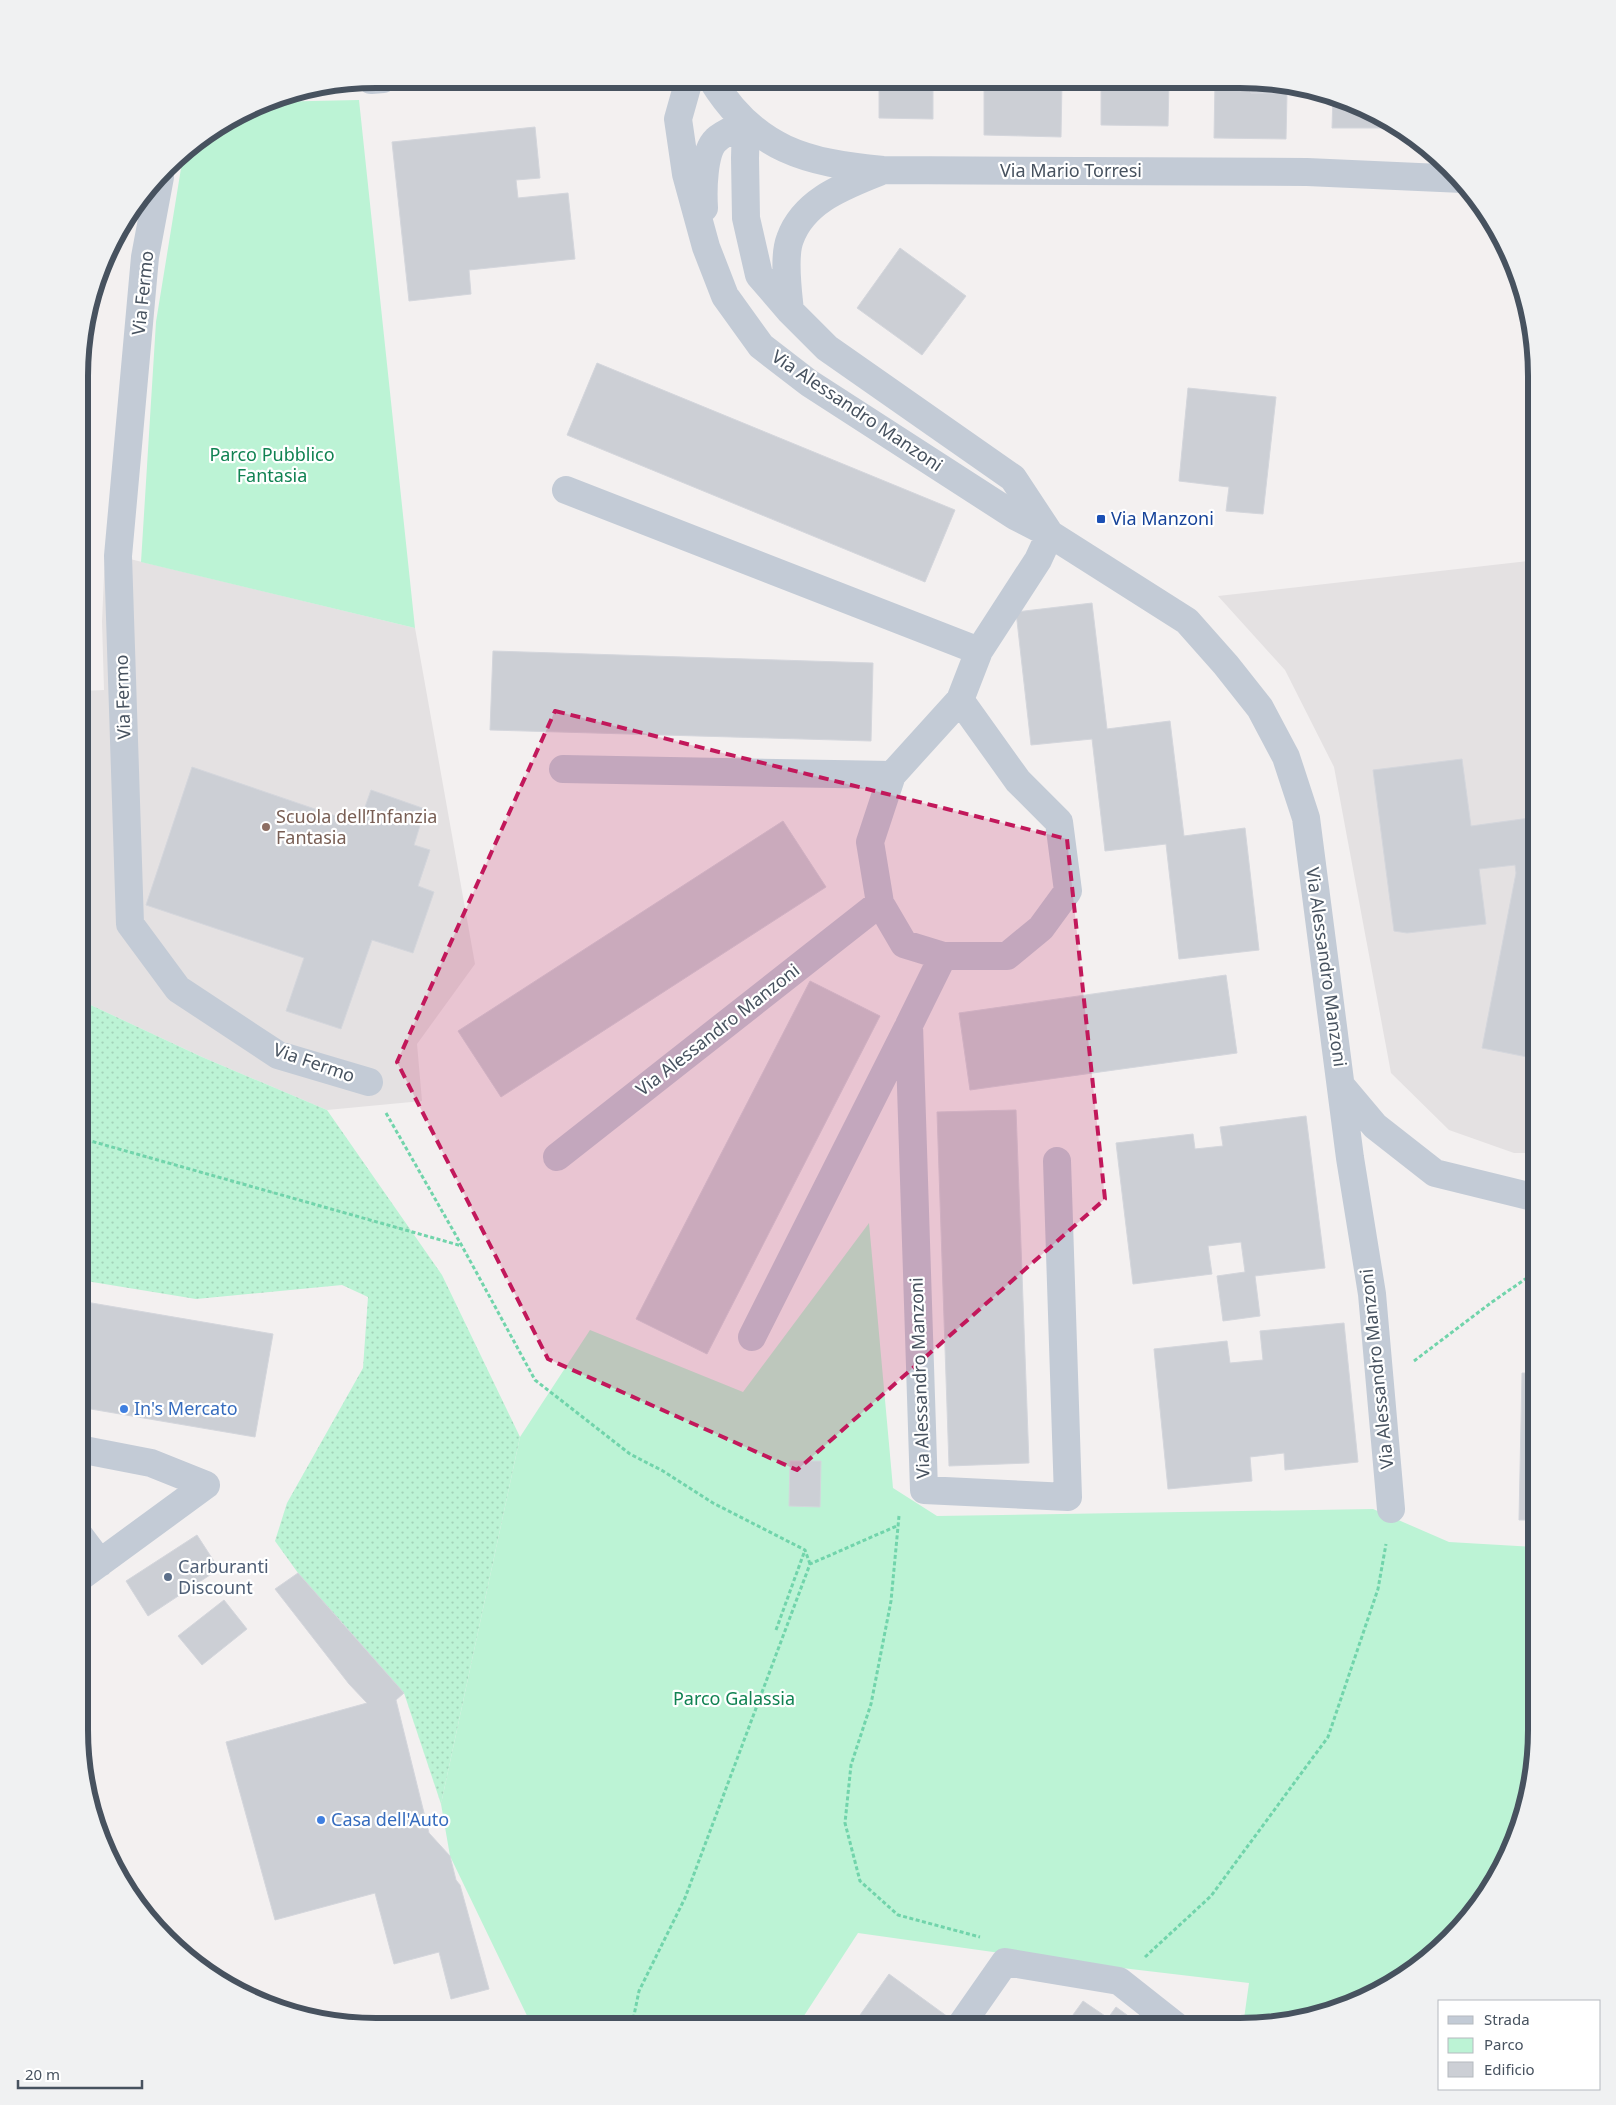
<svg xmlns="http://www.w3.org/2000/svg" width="1616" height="2105" font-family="'Noto Sans',sans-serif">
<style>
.education{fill:#e4e1e2}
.park{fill:#bcf3d5}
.garden{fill:url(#garden-dots)}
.building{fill:#cccfd5;stroke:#d4d6dc}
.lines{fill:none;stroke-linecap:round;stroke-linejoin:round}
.path{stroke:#71d4ab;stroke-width:3;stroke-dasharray:4 2.5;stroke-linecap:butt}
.minor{stroke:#c3cbd6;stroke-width:28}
.marked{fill:#c2185b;fill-opacity:0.2;stroke:#c2185b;stroke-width:4;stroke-dasharray:10 6;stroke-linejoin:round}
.transit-dot{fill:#1a4fb4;stroke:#fff;stroke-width:2}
.education-dot{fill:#8d6e63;stroke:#fff;stroke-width:2}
.shop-dot{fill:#3f7fe0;stroke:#fff;stroke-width:2}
.service-dot{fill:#5c6f8a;stroke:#fff;stroke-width:2}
.labels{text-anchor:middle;stroke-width:4.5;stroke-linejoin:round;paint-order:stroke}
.street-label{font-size:18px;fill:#47525f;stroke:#fff}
.park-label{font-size:18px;fill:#108252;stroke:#fff}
.transit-label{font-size:18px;fill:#164399;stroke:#fff;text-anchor:start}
.education-label{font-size:18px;fill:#785e54;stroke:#fff;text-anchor:start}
.shop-label{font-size:18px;fill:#366cbe;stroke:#fff;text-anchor:start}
.service-label{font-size:18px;fill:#4e5e75;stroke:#fff;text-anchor:start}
.rim{fill:none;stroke:#47525f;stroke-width:6}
</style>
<defs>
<pattern id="garden-dots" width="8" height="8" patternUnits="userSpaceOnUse" patternTransform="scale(1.25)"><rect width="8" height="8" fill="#bcf3d5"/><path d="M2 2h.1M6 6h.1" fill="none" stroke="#a3d2b9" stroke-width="1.8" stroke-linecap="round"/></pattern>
</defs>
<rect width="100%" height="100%" fill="#f3f0f0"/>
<path class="education" d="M105 553 415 628 475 964 417 1044 422 1101 327 1110 202 1057 80 1000 81 691 104 690 102 622Z
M1537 560V1153H1514L1449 1130 1391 1073 1334 767 1285 670 1218 596Z"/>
<path class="park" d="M359 100 415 628 141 562 156 322 184 150 266 102Z
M869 1223 893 1488 937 1516 1373 1509 1449 1542 1537 1547V1749L1521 1825 1487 1894 1436 1952 1372 1995 1317 2016 1243 2026 1249 1983 1029 1957 858 1933 798 2025 531 2024 450 1856 441 1804 520 1437 590 1330 743 1392Z"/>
<path class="garden" d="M80 1000 202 1057 327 1110 442 1275 520 1437 441 1804 404 1693 298 1573 275 1541 287 1503 363 1368 368 1297 342 1285 196 1299 80 1280Z"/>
<path class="building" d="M879 80H933V119L879 118Z
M984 80 1062 81 1061 137 984 135Z
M1101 81H1169L1168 126 1101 125Z
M1215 81H1251V93H1287L1286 139 1214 138Z
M1251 81H1279L1287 83V93H1251Z
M1333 96 1354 101 1381 117V128H1332Z
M535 127 540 178 516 180 518 198 568 193 575 259 469 270 471 294 409 301 392 142Z
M900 248 966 296 922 355 857 308Z
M597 363 955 510 925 582 567 435Z
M1188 388 1276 397 1263 514 1226 511 1229 487 1179 481Z
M1092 603 1107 729 1170 721 1184 836 1245 828 1259 950 1179 959 1166 844 1105 851 1092 739 1031 745 1016 612Z
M493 651 873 663 871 741 490 730Z
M1462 759 1471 826 1537 817V1059L1482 1048 1516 873 1515 865 1479 869 1486 924 1407 933 1394 931 1373 770Z
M192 767 359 824 371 790 425 809 414 845 430 850 418 886 434 892 413 953 372 940 341 1029 286 1011 304 958 146 905Z
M783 821 826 887 501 1097 458 1031Z
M1226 975 1237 1053 970 1090 959 1013Z
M810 981 880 1016 707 1354 636 1319Z
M1016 1110 1029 1463 949 1466 937 1112Z
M1306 1116 1325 1268 1255 1276 1260 1316 1223 1321 1217 1276 1245 1272 1241 1242 1208 1246 1212 1274 1133 1284 1116 1143 1193 1134 1195 1149 1223 1146 1220 1127Z
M80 1301 273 1334 255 1437 79 1407Z
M1344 1323 1358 1462 1285 1470 1284 1453 1250 1457 1252 1481 1168 1489 1154 1349 1227 1341 1230 1363 1263 1360 1260 1331Z
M1522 1373H1537V1520H1519Z
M790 1461H821L820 1507 789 1506Z
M197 1535 219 1569 148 1616 126 1581Z
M298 1573 404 1693 396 1700 429 1833 450 1856 456 1880 460 1885 489 1989 451 1999 439 1952 394 1964 375 1893 275 1920 226 1742 367 1703 349 1684 275 1589Z
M224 1600 247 1629 202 1665 178 1636Z
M889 1974 948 2017 942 2025H853Z
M1083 2001 1108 2018 1116 2007 1142 2026H1065Z"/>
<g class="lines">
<path class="path" d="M386 1113 462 1246 535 1380 630 1454 663 1471 713 1503 805 1550 810 1564
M80 1138 462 1246
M1414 1361 1492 1302 1537 1271
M899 1516 891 1601 871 1704 851 1765 845 1823 860 1881 898 1915 980 1937
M776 1630 805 1550
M1145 1957 1211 1896 1328 1737 1378 1589 1386 1544
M632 2025 639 1991 685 1898 810 1564 899 1525"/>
<path class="minor" d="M371 80 383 79
M689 80 678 119 686 174 706 247 725 296 761 346 809 383 1015 516 1050 534 1187 621 1226 665 1260 708 1286 757 1306 818 1350 1158 1372 1294 1391 1509
M712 80C755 150 807 163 883 170L1307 172 1463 179
M746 123 745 158 746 218 759 275 790 311 827 348 1013 478 1048 531
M160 177 145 257 118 556 130 924 178 989 278 1055 369 1082
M704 208C703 191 703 152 716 140 723 133 737 128 746 123
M790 311C788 292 783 257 790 239 804 200 845 186 879 172
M566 490 979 651
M960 700 1018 781 1059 822 1068 891 1041 928 1007 956H943L904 944 880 903 870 842 892 775 960 700 979 651 1038 560 1050 534
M563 769 892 775
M943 956 909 1025 924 1490 1068 1497 1057 1161
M1343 1088 1375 1126 1435 1173 1537 1198
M557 1157 880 903
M752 1337 907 1029
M79 1535 100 1563
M79 1578 206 1485 151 1463 79 1449
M961 2025 1005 1962 1119 1981 1176 2026"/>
</g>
<path class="marked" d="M555 711 1067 839 1105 1199 797 1470 548 1359 397 1062Z"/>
<rect class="transit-dot" x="1096" y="514" width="10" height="10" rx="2.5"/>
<circle class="education-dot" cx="266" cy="827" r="5"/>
<g class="shop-dot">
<circle cx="124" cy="1409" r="5"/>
<circle cx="321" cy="1820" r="5"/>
</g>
<circle class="service-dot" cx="168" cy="1577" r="5"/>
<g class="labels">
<g class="street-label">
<text x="1071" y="177">Via Mario Torresi</text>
<text transform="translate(143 293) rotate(-84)" y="6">Via Fermo</text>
<text transform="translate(857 411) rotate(34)" y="6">Via Alessandro Manzoni</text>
<text transform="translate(123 697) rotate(-92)" y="6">Via Fermo</text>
<text transform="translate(1326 967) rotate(82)" y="6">Via Alessandro Manzoni</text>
<text transform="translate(718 1030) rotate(-38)" y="6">Via Alessandro Manzoni</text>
<text transform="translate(314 1063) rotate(19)" y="6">Via Fermo</text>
<text transform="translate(1377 1369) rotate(-96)" y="6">Via Alessandro Manzoni</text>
<text transform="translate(920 1378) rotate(-92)" y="6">Via Alessandro Manzoni</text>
</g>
<g class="park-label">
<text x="272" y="461">Parco Pubblico<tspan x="272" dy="21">Fantasia</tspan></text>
<text x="734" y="1705">Parco Galassia</text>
</g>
<g class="transit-label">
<text x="1111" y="525">Via Manzoni</text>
</g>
<g class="education-label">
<text x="276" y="823">Scuola dell’Infanzia<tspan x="276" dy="21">Fantasia</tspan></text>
</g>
<g class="shop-label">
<text x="134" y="1415">In's Mercato</text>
<text x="331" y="1826">Casa dell'Auto</text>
</g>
<g class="service-label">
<text x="178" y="1573">Carburanti<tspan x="178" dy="21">Discount</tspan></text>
</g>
</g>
<path d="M0 0H1616V2105H0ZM376 88H1240A288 288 0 0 1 1528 376V1730A288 288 0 0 1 1240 2018H376A288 288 0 0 1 88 1730V376A288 288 0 0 1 376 88Z" fill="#f0f1f2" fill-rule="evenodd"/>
<path class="rim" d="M376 88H1240A288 288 0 0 1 1528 376V1730A288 288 0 0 1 1240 2018H376A288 288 0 0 1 88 1730V376A288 288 0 0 1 376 88Z"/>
<rect x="1438" y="2000" width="162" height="90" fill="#ffffff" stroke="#b5babf"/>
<rect x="1448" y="2016" width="25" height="8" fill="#c3cbd6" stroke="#b5babf"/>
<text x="1484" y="2025" font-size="15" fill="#47525f">Strada</text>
<rect x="1448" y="2038" width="25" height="15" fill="#bcf3d5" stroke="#b5babf"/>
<text x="1484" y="2050" font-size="15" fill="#47525f">Parco</text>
<rect x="1448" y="2062" width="25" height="15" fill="#cccfd5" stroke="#b5babf"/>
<text x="1484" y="2075" font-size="15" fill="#47525f">Edificio</text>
<path d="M18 2080v8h124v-8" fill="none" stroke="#47525f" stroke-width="2.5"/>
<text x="25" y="2080" font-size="15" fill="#47525f" stroke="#ffffff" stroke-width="4" paint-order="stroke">20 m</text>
</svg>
